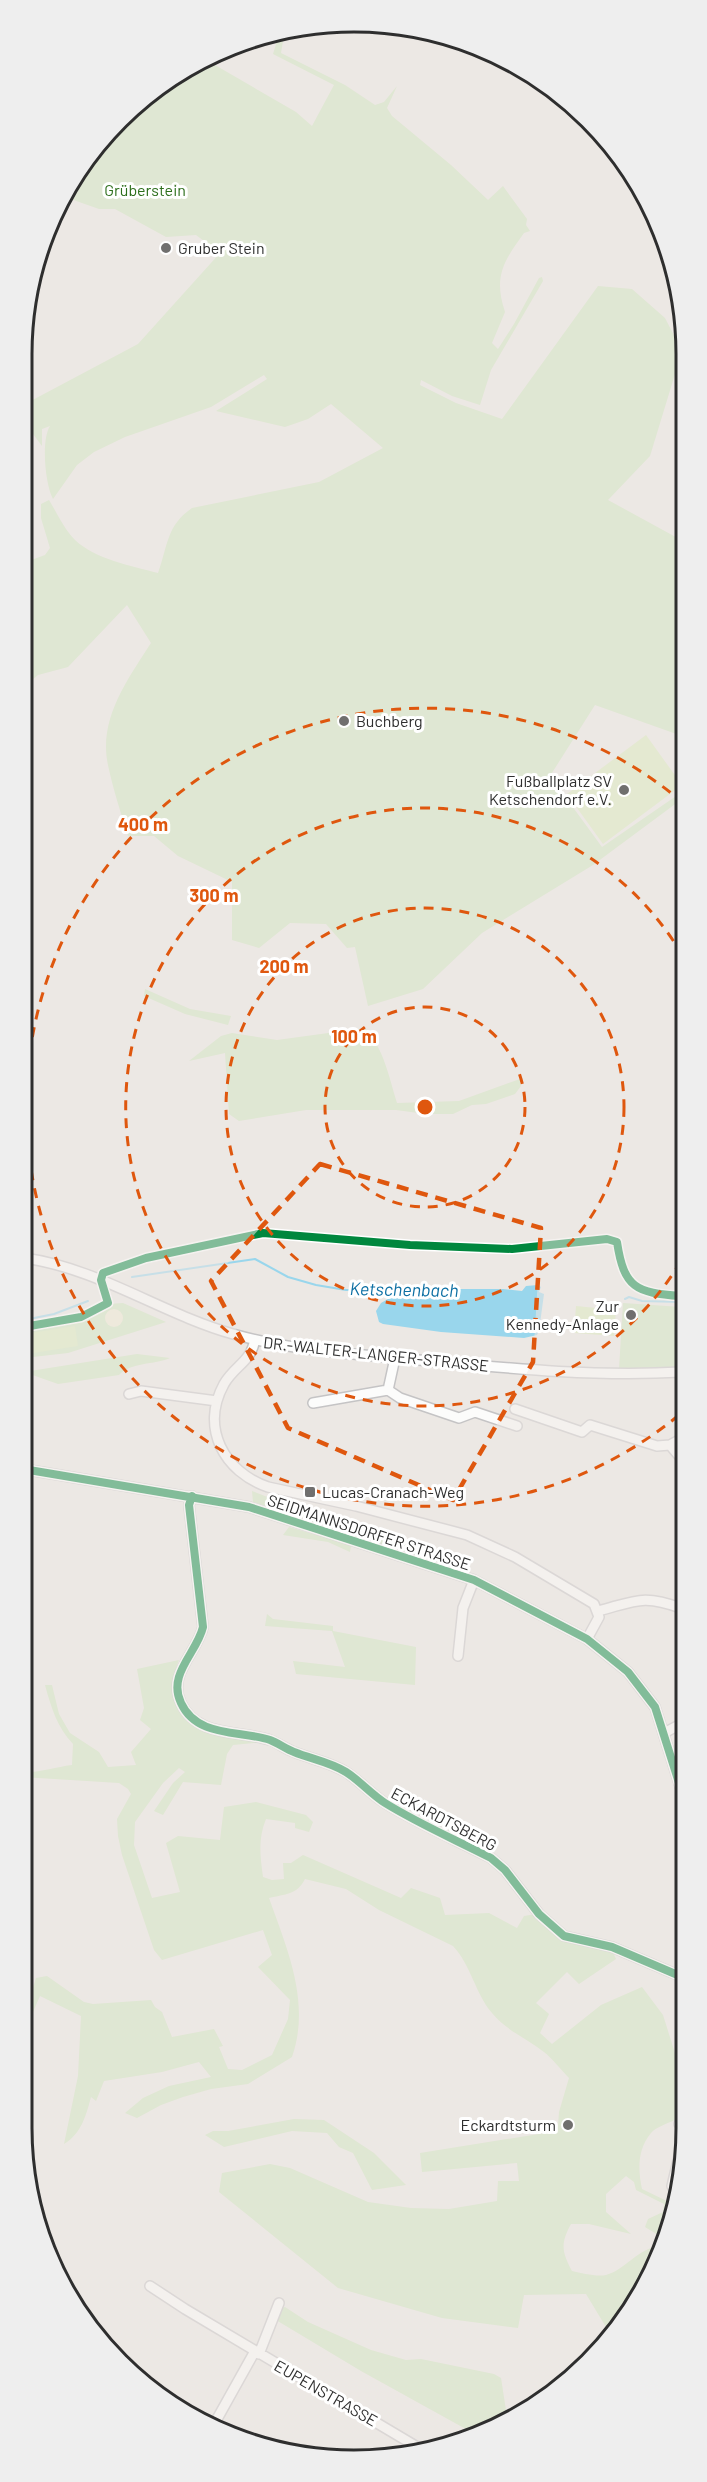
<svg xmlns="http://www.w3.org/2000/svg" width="707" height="2482" font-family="Barlow,sans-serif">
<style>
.green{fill:#cee6be}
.sand{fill:#f0ead3}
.pitch{fill:#d9eabb}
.water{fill:#99d6ec}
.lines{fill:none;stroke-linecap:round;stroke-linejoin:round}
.stream{stroke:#99d6ec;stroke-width:2}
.minor-casing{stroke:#c5c4c5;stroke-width:12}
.minor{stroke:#fcfcfb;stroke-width:9}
.cycleway-casing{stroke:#fff;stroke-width:11}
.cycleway{stroke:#00873e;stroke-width:8}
.marked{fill:none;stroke:#df570e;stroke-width:4.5;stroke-dasharray:12 8;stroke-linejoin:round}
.ring{fill:none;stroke:#df570e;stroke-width:3;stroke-dasharray:10 8}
.poi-dot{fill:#706f6e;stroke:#fff;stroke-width:2}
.labels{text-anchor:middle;stroke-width:6;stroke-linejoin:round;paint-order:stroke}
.park-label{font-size:16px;fill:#2c6e1b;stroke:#fff}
.poi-label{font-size:16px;fill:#2e2e2e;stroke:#fff;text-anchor:start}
.street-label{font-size:16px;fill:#2e2e2e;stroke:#fff}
.water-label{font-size:18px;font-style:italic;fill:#0d6fa3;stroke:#fff}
.rim{fill:none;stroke:#2e2e2e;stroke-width:3}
.centre{fill:#df570e;stroke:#fff;stroke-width:3}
.ring-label{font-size:18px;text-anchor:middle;font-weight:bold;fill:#df570e;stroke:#fff;stroke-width:6;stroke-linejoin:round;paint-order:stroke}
</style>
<rect width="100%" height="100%" fill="#ece8e4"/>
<path class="green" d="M285 29 281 53 345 85 375 105 384 102 397 86 387 108 392 116 451 165 488 200 503 186 527 219 526 225 530 231 524 233C504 261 493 276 505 312L492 343 498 349 514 324 539 278 542 277 543 281 491 370 480 405 452 396 421 380 420 385 456 403 502 419 598 286 632 289 665 318 682 351 650 456 608 500 683 541 682 736 595 705 550 776 602 847 682 792V799L593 865 482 933 423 989 368 1006 355 947 347 948 326 924 290 923 259 948 232 940V882L178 856 154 836H128C121 813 113 789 108 765 98 719 128 679 151 643L127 605 68 667 38 675 26 685V562L45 555 50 548 41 518V504L49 500C57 513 64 529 75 540 95 559 131 566 158 573 168 546 166 526 192 508L319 482 383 448 331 404 308 419 285 427 216 411 267 379 264 375 211 407 125 437 94 452 77 465 53 499C45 484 41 440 50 426L42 429V446L27 426V403L138 344 220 253 196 235 166 237 115 209H99L65 197 77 169 168 77 208 61 296 112 312 126 334 85 273 54 280 31Z
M145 989 190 1009 231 1016 228 1025 185 1014 144 996Z
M365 1028C384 1049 389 1077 397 1103L459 1101 520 1079 521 1086 515 1094 486 1104 472 1105 453 1114H426L396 1110H306L239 1121 229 1114 225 1053 189 1061 221 1036 232 1033 277 1040Z
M123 1303 166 1322 68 1353 24 1358V1329L82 1319 108 1304Z
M623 1303 681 1307V1368L619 1369Z
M137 1354 170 1358C154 1365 131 1362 119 1375L58 1384 24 1372Z
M252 1491 318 1517 378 1531 386 1537 434 1549 443 1566 253 1502Z
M289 1527 351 1545 350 1552 328 1542 283 1535Z
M267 1614 273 1619 333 1626V1631L416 1647 415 1685 296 1674 293 1661 345 1667 332 1631 265 1626Z
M179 1660C153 1727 220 1730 265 1742L233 1745 227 1754 221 1785 183 1782 163 1815 154 1811 173 1783 185 1772 179 1768 163 1783 135 1822 134 1845 152 1898 180 1892 166 1843 178 1836 220 1840 224 1807 256 1802 306 1815 313 1822 309 1832 295 1828V1823L266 1819C258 1838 260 1856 263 1877L272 1880 284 1879 283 1863H291L303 1855 401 1898 411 1888 440 1898 445 1915 489 1913 517 1928 524 1916 536 1914 561 1937 571 1943 611 1948 616 1959 579 1984 567 1972 536 2003 549 2014 540 2033 552 2044 601 2005 642 1987 663 2015 679 2066 680 2120 677 2119C669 2123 656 2127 651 2133 637 2150 638 2170 642 2189L675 2205 663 2238 645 2227 648 2219 663 2212 664 2204 636 2190 634 2182 626 2176 606 2194V2212L631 2234 589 2224H571C560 2244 562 2252 572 2271 582 2273 596 2277 606 2275 625 2270 638 2248 660 2246L641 2295 609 2332 586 2294 524 2295 518 2328 442 2318 338 2288 219 2192 222 2173 270 2164 290 2168 368 2202 411 2208 449 2209 497 2201 498 2181H519L517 2163 422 2172 420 2153 551 2132 558 2126 559 2112 569 2078C561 2070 553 2059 544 2052 526 2038 507 2031 492 2013 475 1993 471 1965 453 1946L379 1910 346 1889 305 1879C297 1895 285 1894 269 1898 287 1949 311 2002 292 2057L248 2084 211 2089 183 2097 161 2105 137 2118 125 2113 143 2098 169 2086 211 2077 199 2062 162 2072 104 2081 96 2101 91 2097C86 2116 81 2134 64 2144L78 2076 81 2016 40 1996 21 2039V2025L36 1978 47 1976 84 2002 93 2004 151 2000 155 2007 162 2012 172 2037 214 2029 223 2046 219 2047 228 2069 242 2070 272 2055 288 2019 290 2000 258 1967 272 1955 263 1930 162 1960 154 1950 122 1855 118 1836 117 1819 131 1794 128 1789 119 1783 22 1777V1772C40 1773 55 1767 72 1765L73 1744C57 1727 51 1707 45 1685H52L59 1714 70 1733 99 1752 108 1767 136 1765 131 1752 151 1729 140 1720 144 1708 137 1669Z
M294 2119 324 2120 374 2153 406 2185 372 2190 353 2153 339 2147 327 2133 292 2131 224 2147 205 2135 213 2131H228Z
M285 2307 308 2322 371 2350 406 2360 421 2359 494 2374 501 2378 507 2417 473 2433 361 2371 276 2320 280 2309Z"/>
<path class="sand" d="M105 1318a9 9 0 1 1 18 0a9 9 0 1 1-18 0Z"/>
<path class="pitch" d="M646 735 682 785 603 844 567 794Z
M576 1306 616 1310 614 1336 574 1333Z
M75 1326 78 1346 27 1354 24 1334Z"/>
<path class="water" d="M538 1285 541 1287 539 1292 544 1294 539 1331 537 1335 524 1338 441 1332 383 1324 379 1322 376 1311 381 1303 405 1289H503L522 1291 526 1286Z"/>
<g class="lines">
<path class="stream" d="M132 1277 255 1259 288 1277 316 1285 346 1290 406 1289
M625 1299 629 1297 642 1301 681 1302
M24 1320 54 1314 88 1301"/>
<defs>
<path id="minor" d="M24 1258C98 1268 162 1314 233 1334 293 1351 356 1354 418 1360 506 1368 593 1377 681 1372
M255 1340C250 1363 235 1365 224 1384 200 1428 224 1472 268 1487L356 1506 467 1535 515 1557 594 1604 599 1617 587 1639
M388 1390 395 1358
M129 1394 141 1391 217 1401
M313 1403 388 1390 400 1398 459 1418 475 1412 517 1426
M515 1409 582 1432 590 1425 657 1446 670 1445 681 1439
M670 1445 681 1458
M23 1469 249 1507 474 1580 587 1639 628 1672 655 1707 680 1786
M192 1496 189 1505 203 1627C197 1653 167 1674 181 1703 197 1738 240 1730 270 1740 278 1743 286 1749 294 1752 311 1759 330 1762 346 1772 360 1781 371 1794 385 1803 419 1824 456 1840 491 1858L505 1870 539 1914 564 1936 612 1947 680 1976
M598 1611C636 1601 643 1594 681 1608
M458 1656 463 1608 474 1580
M664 1733 681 1724
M679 2124 680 2125
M680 2192H675L672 2186 680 2152
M150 2286 185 2309 424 2451
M259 2354 279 2303
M212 2428 255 2351"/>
</defs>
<use href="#minor" class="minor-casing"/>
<use href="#minor" class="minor"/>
<defs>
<path id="cycleway" d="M24 1327 81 1317 108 1303 101 1280 103 1273 146 1258 263 1233 410 1245 512 1249 607 1239 617 1242C624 1288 636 1293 681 1296
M23 1469 249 1507 474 1580 587 1639 628 1672 655 1707 680 1786
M192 1496 189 1505 203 1627C197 1653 167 1674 181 1703 197 1738 240 1730 270 1740 278 1743 286 1749 294 1752 311 1759 330 1762 346 1772 360 1781 371 1794 385 1803 419 1824 456 1840 491 1858L505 1870 539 1914 564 1936 612 1947 680 1976"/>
</defs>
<use href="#cycleway" class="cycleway-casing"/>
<use href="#cycleway" class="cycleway"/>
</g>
<path d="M0 0H707V2482H0ZM320 1164 541 1228 533 1362 453 1500 288 1428 211 1281Z" fill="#ece8e4" fill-opacity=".55" fill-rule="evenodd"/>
<path class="marked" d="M320 1164 541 1228 533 1362 453 1500 288 1428 211 1281Z"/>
<g class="ring">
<circle cx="425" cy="1107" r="100"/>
<circle cx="425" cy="1107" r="199"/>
<path d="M681 1261A299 299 0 1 1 681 953"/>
<path d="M679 1415A399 399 0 1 1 681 801"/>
</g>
<g class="poi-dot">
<circle cx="166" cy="248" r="6"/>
<circle cx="344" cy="721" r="6"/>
<circle cx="624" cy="790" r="6"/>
<circle cx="631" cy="1315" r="6"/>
<rect x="304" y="1486" width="12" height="12" rx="3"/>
<circle cx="568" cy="2125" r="6"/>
</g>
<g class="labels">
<g class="park-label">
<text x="145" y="196">Grüberstein</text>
</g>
<g class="poi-label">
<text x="178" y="254">Gruber Stein</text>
<text x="356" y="727">Buchberg</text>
<text x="612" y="787" text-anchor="end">Fußballplatz SV<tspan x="612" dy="18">Ketschendorf e.V.</tspan></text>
<text x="619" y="1312" text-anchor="end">Zur<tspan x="619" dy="18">Kennedy-Anlage</tspan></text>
<text x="322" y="1498">Lucas-Cranach-Weg</text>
<text x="556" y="2131" text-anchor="end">Eckardtsturm</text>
</g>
<g class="street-label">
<text transform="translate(376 1354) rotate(6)" y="6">DR.-WALTER-LANGER-STRASSE</text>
<text transform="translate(369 1532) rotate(18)" y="6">SEIDMANNSDORFER STRASSE</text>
<text transform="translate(444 1819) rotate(28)" y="6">ECKARDTSBERG</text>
<text transform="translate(326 2393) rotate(30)" y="6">EUPENSTRASSE</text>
</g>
<g class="water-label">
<text transform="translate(404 1290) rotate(1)" y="6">Ketschenbach</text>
</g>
</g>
<path d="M0 0H707V2482H0ZM354 32H354A322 322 0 0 1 676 354V2128A322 322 0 0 1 354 2450H354A322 322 0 0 1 32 2128V354A322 322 0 0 1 354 32Z" fill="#eee" fill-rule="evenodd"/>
<path class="rim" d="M354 32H354A322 322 0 0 1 676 354V2128A322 322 0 0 1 354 2450H354A322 322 0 0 1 32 2128V354A322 322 0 0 1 354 32Z"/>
<circle cx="425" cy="1107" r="9" class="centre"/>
<g class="ring-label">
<text x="143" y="831">400 m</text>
<text x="214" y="902">300 m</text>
<text x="284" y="973">200 m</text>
<text x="354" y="1043">100 m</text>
</g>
</svg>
